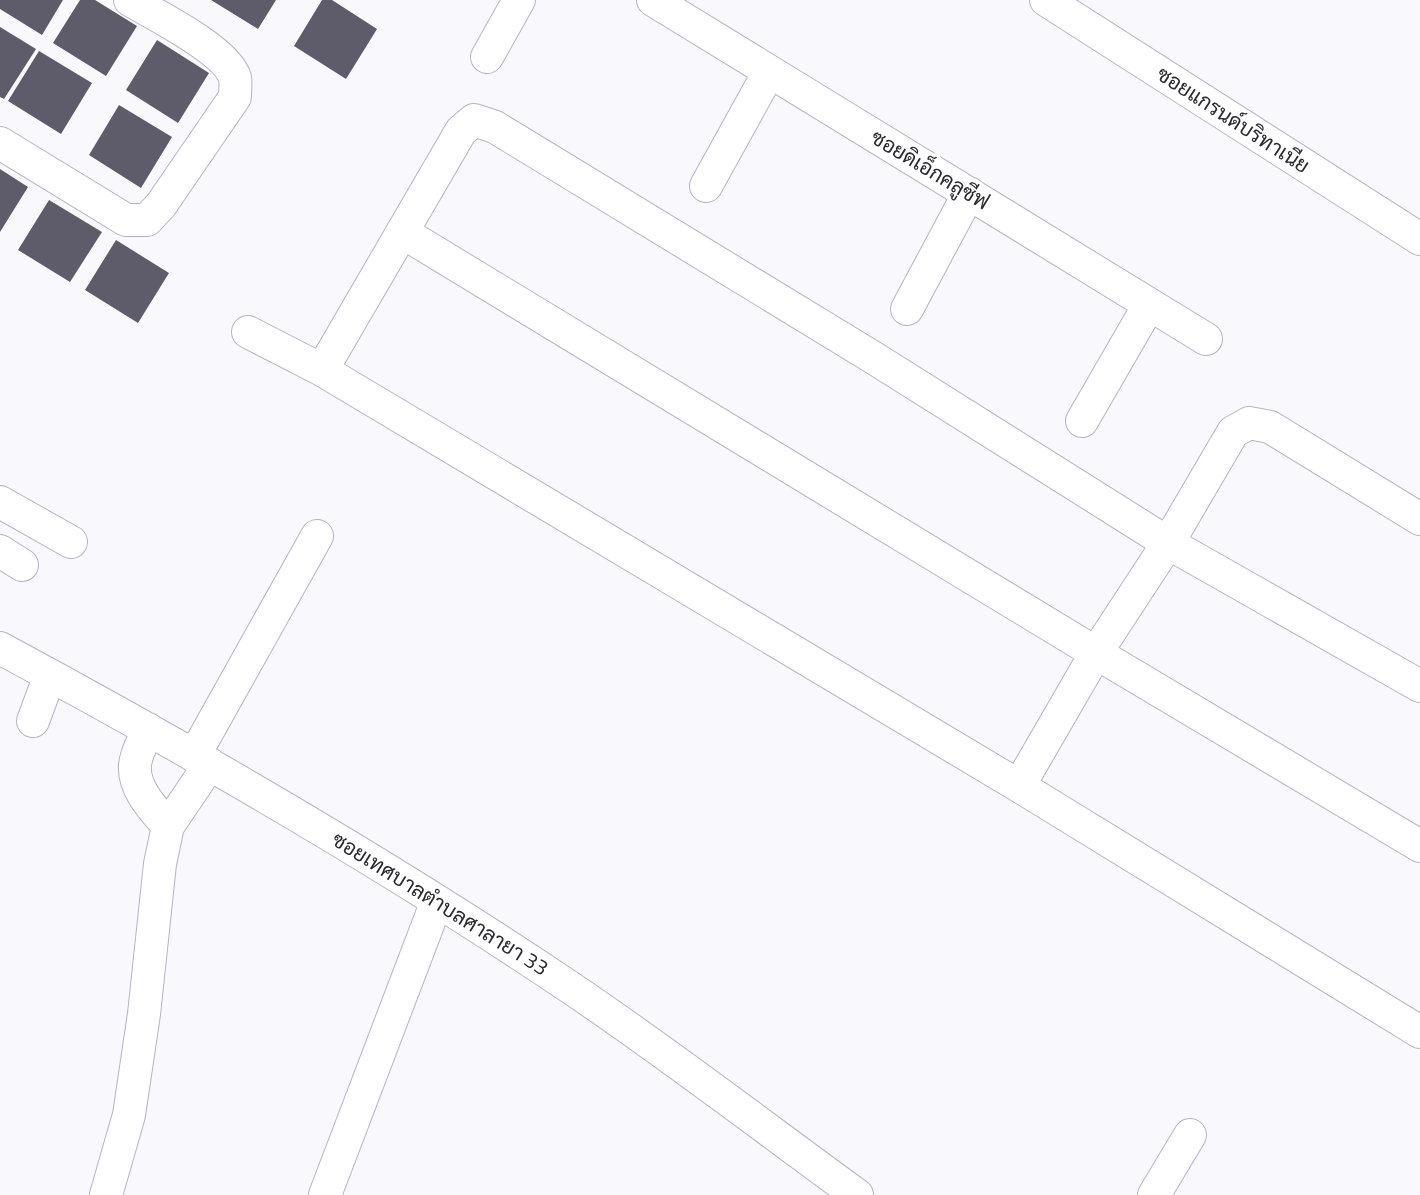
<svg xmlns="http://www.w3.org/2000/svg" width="1420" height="1195" font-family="'Titillium Web',Sarabun,sans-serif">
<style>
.building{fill:#5e5b6b}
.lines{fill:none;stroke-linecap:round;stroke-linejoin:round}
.minor-casing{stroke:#b6b3c5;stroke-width:34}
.minor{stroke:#fff;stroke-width:32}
.labels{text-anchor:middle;stroke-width:6;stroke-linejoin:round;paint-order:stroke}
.street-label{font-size:21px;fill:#2a2930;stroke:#fff}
</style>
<rect width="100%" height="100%" fill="#f9f8fc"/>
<path class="building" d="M0 0H63L42 35 0 9Z
M80 0H95L137 26 106 76 53 43Z
M211 0H276L258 29Z
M322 0H332L377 29 346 79 294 46Z
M0 27 36 49 4 99 0 97Z
M157 40 209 73 178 123 126 90Z
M39 51 92 83 61 134 8 101Z
M119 105 172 137 141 188 89 155Z
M0 169 28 187 0 232Z
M49 200 102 232 70 282 18 250Z
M116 240 169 273 138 323 85 290Z"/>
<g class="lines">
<defs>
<path id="minor" d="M653 0 1206 339
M1046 0 1420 239
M487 57 519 0
M0 143 126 220H147L161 205 235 97C235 91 236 83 235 78 227 50 155 15 130 0
M706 186 769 72
M402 232 1096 653 1420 846
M907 309 969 193
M248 332 322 370 1019 786 1420 1032
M322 370 461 131 474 120 495 127 874 358 1168 543 1420 686
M1082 421 1149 305
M0 502 71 542
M0 551 22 565
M0 648C195 753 387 864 571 988 669 1054 762 1126 857 1195
M33 721 50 675
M148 729C144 740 136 753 135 765 133 789 154 810 168 826
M194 756 317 536
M1019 786 1096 653 1168 543 1233 432 1249 423 1270 427 1420 519
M106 1195 129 1115 144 1014 160 864 168 826 210 764
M325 1195 437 901
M1154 1195 1190 1135"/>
</defs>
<use href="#minor" class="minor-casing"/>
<use href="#minor" class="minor"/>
</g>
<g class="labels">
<g class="street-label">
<text transform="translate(1233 120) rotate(33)" y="7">ซอยแกรนด์บริทาเนีย</text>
<text transform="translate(930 170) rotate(31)" y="7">ซอยดิเอ็กคลูซีฟ</text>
<text transform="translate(440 904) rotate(32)" y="7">ซอยเทศบาลตำบลศาลายา 33</text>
</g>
</g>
</svg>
